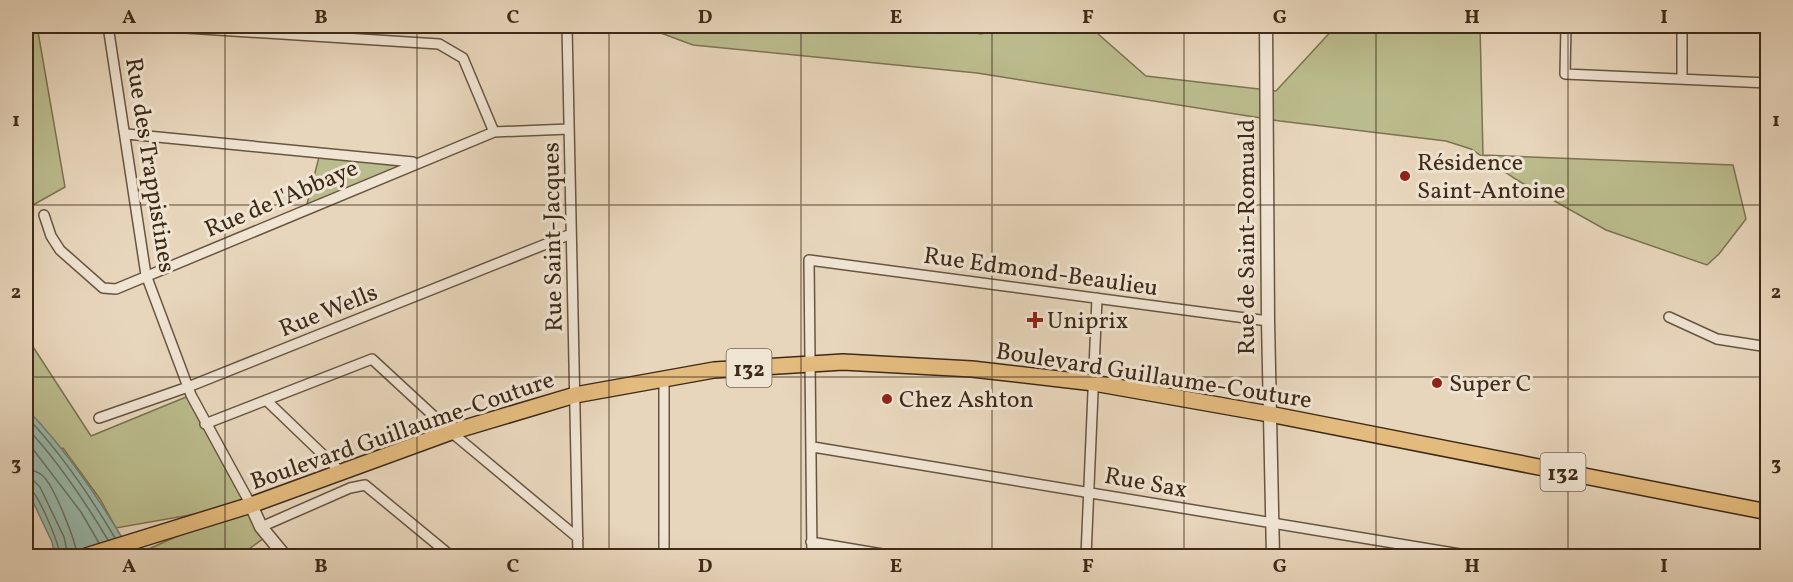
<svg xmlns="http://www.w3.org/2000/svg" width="1793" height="582" font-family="Vollkorn,serif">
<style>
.green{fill:#bbbc8d;stroke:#7c7352;stroke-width:1.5}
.water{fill:#98b9ac;stroke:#748071;stroke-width:1.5}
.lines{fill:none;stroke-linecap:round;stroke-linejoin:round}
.shore{stroke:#6b7262;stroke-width:1.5}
.minor-casing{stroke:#685541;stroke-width:12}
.tertiary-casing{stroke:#685541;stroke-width:15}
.primary-casing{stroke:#3e2a18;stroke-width:18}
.minor{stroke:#f0e4d3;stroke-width:9}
.tertiary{stroke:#f0e4d3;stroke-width:12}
.primary{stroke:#e4bb7e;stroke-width:15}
.grid{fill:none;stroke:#3e2a18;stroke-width:1.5;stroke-opacity:0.55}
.poi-dot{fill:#8f2418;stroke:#f0e4d3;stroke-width:2}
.labels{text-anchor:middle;stroke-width:6;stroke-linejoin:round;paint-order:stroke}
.shield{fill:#f0e4d3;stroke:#736250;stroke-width:1.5}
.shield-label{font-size:22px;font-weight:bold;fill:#3e2a18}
.poi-label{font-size:24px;fill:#3e2a18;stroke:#f0e4d3;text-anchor:start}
.street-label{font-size:24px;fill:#3e2a18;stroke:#f0e4d3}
.neatline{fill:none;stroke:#3e2a18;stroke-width:2}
.grid-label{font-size:20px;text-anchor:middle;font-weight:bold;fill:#3e2a18}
</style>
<rect width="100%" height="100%" fill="#e8d6bc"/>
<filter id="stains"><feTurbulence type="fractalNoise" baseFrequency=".00333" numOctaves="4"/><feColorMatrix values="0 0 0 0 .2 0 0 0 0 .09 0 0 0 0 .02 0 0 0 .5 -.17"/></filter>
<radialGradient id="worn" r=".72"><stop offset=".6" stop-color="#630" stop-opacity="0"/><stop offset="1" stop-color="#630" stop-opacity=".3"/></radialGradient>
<path class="green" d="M26 26H37L65 187 26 209Z
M642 26H961L980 34 1026 26H1089L1146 76 1276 91 1336 26H1480L1483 155 1733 165 1746 219 1719 254 1707 265 1606 230 1517 180 1471 149 1446 141 1280 121 977 73 693 45Z
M320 153 415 163 306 208Z
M26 336 91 436 191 395 267 536 239 556H133L247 505 116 528 100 499 63 448 26 458Z"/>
<path class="water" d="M26 408C69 453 102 503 133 556H55L52 542 26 487Z"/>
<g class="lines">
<path class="shore" d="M26 416C61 453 89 494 115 538
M26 427C58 461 84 500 108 540
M26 440 81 512 99 543
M26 470C32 470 38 471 43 476 54 486 76 541 77 556
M26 479 34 481 40 487 64 537 68 556
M26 486C37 488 59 544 60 556"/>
<defs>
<path id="minor" d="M108 26 146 275 191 395 251 505
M155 26 439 44 463 58 494 132
M567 26 578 556
M1566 26 1565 74 1768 83
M1682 79V26
M127 134 413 162
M44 215 51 236 60 250 103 288 116 289 494 132 569 129
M1669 317 1717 339 1768 347
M266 400 342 473
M99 418 188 387 571 234
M205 424 372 359 451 432 578 538
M813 447 1472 556
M261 527 350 488 365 485 451 556
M811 542 894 556
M664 556V377
M812 556 809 260 1268 321
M1086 556 1097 298"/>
<path id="tertiary" d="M1266 26 1268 321 1273 556
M251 505 261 527 285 556"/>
<path id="primary" d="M86 556 251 505 451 432 575 395 714 370 843 362 972 369 1094 383 1269 414 1768 512"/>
</defs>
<use href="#minor" class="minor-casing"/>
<use href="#tertiary" class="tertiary-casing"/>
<use href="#primary" class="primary-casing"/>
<use href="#minor" class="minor"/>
<use href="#tertiary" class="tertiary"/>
<use href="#primary" class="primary"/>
</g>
<path class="grid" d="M225 26V556M417 26V556M609 26V556M801 26V556M992 26V556M1184 26V556M1376 26V556M1568 26V556M26 205H1768M26 377H1768"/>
<g class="poi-dot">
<circle cx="1405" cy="176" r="6"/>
<path d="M1032 311h6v6h6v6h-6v6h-6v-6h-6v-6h6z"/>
<circle cx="1437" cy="383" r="6"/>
<circle cx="887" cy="399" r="6"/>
</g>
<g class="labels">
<g class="shield">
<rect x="726.5" y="349" width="45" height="38" rx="4.5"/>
<rect x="1540.5" y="453" width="45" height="38" rx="4.5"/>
</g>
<g class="shield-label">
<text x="749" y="376">132</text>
<text x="1563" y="480">132</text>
</g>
<g class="poi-label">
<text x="1417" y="170">Résidence<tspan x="1417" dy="28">Saint-Antoine</tspan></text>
<text x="1047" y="328">Uniprix</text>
<text x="1449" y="391">Super C</text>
<text x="899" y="407">Chez Ashton</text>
</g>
<g class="street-label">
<text transform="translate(151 165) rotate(81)" y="8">Rue des Trappistines</text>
<text transform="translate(281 198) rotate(-23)" y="8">Rue de l'Abbaye</text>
<text transform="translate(552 237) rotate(-91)" y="8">Rue Saint-Jacques</text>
<text transform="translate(1246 237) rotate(-90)" y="8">Rue de Saint-Romuald</text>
<text transform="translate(1041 271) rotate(8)" y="8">Rue Edmond-Beaulieu</text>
<text transform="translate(328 310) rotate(-22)" y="8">Rue Wells</text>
<text transform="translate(1154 375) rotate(9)" y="8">Boulevard Guillaume-Couture</text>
<text transform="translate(402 430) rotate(-19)" y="8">Boulevard Guillaume-Couture</text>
<text transform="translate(1146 482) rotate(10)" y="8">Rue Sax</text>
</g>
</g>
<rect width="1793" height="582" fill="none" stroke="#e8d6bc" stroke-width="66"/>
<rect x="33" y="33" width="1727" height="516" class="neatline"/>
<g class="grid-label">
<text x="129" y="23">A</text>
<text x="321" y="23">B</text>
<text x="513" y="23">C</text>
<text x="705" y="23">D</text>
<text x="896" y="23">E</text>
<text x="1088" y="23">F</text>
<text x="1280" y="23">G</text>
<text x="1472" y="23">H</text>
<text x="1664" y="23">I</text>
<text x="16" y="126">1</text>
<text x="1776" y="126">1</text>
<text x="16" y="298">2</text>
<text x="1776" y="298">2</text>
<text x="16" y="470">3</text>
<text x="1776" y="470">3</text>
<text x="129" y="572">A</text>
<text x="321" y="572">B</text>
<text x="513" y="572">C</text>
<text x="705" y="572">D</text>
<text x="896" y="572">E</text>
<text x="1088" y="572">F</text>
<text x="1280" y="572">G</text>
<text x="1472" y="572">H</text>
<text x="1664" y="572">I</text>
</g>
<rect width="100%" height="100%" filter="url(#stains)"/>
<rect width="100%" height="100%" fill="url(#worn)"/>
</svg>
